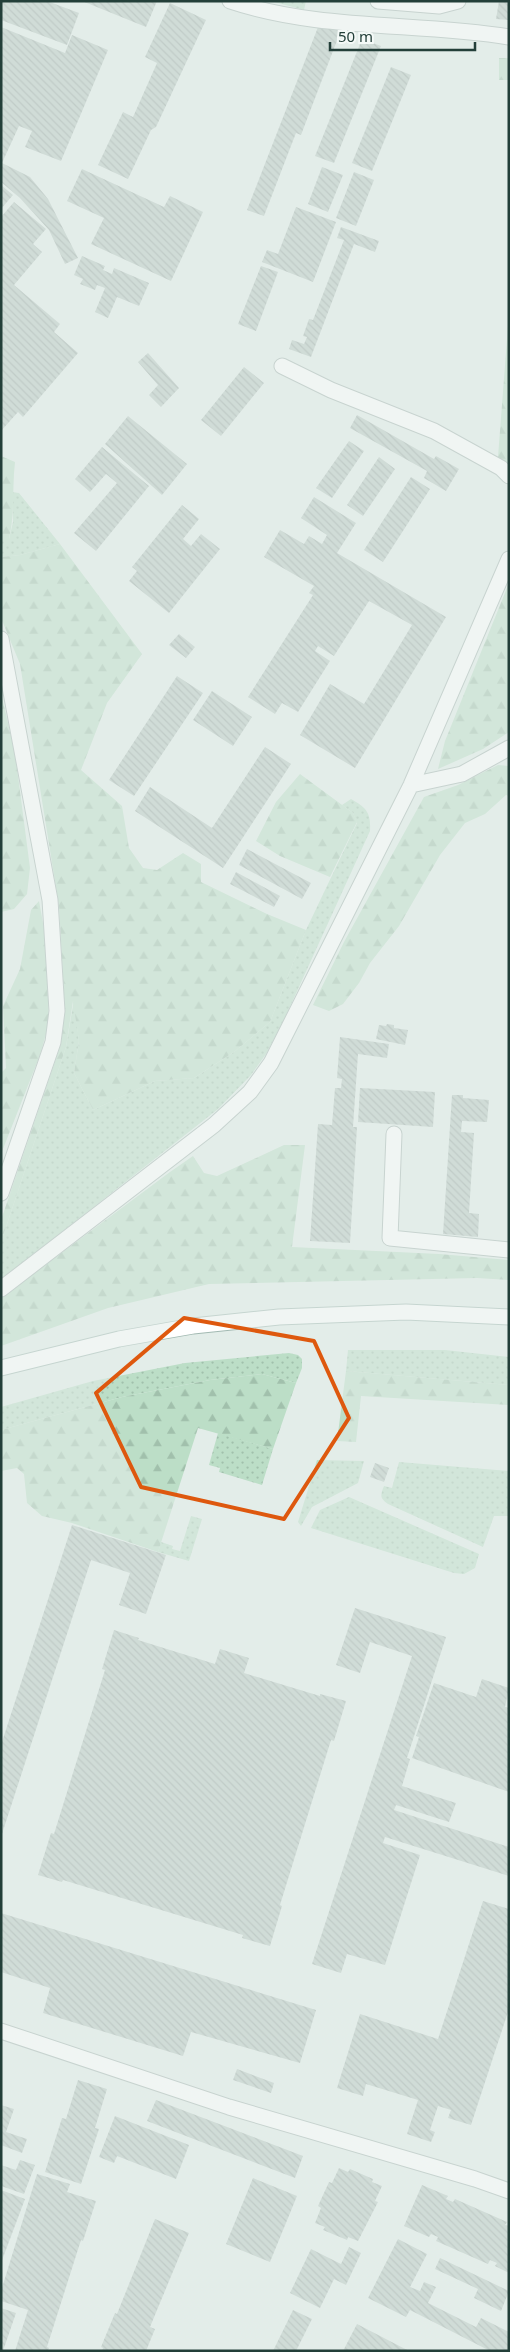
<svg xmlns="http://www.w3.org/2000/svg" width="510" height="2352" font-family="'Noto Sans',sans-serif">
<style>
.grass{fill:url(#grass-dots)}
.forest{fill:url(#forest-firs)}
.building{fill:url(#building-back-hatch)}
.lines{fill:none;stroke-linecap:round;stroke-linejoin:round}
.street-casing{stroke:#a6b5b1;stroke-width:17}
.secondary-casing{stroke:#a2b9b2;stroke-width:17}
.street{stroke:#fff;stroke-width:15}
.secondary{stroke:#fff;stroke-width:15}
.marked{fill:none;stroke:#de580e;stroke-width:4;stroke-linejoin:round}
</style>
<defs>
<pattern id="grass-dots" width="8" height="8" patternUnits="userSpaceOnUse" patternTransform="scale(1.25)"><rect width="8" height="8" fill="#bcdec7"/><path d="M2 2h.1M6 6h.1" fill="none" stroke="#a1c0ac" stroke-width="1.8" stroke-linecap="round"/></pattern>
<pattern id="forest-firs" width="22" height="20" patternUnits="userSpaceOnUse" patternTransform="scale(1.25)"><rect width="22" height="20" fill="#bcdec7"/><path d="M5 1l3.5 6h-7zM16 11l3.5 6h-7z" fill="#a1c0ac"/></pattern>
<pattern id="building-back-hatch" width="6" height="6" patternUnits="userSpaceOnUse" patternTransform="scale(1.25)"><rect width="6" height="6" fill="#b9c8c2"/><path d="M-1 5l2 2M0 0l6 6M5-1l2 2" fill="none" stroke="#96a49f"/></pattern>
</defs>
<rect width="100%" height="100%" fill="#e3ede9"/>
<path class="grass" d="M271 1H306L304 10Z
M12 492 19 493 60 544 20 555 1 557V539H9L13 522Z
M351 799C367 808 371 813 370 831L283 1022 266 1054 251 1075 218 1109 1 1280V1242L66 1047 74 999 79 1041 74 1073 93 1110 155 1081 194 1078 234 1052 270 1022 306 930 357 823 353 813 342 805Z
M348 1350H445L509 1357V1385L346 1371Z
M289 1353 298 1355 302 1359V1368L296 1383 262 1374 210 1380 122 1397 1 1430V1407L93 1381 185 1363Z
M218 1433 273 1449 262 1485 219 1472 220 1468 209 1465Z
M317 1460 364 1461 358 1483 312 1507 301 1526 298 1522Z
M399 1462 509 1471V1516H494L483 1547 388 1504C380 1498 380 1496 384 1486L392 1488Z
M349 1497 479 1554 475 1568 464 1574 454 1573 311 1528 320 1510Z
M191 1516 202 1519 189 1561 158 1552 161 1542 173 1546 172 1549 180 1551Z"/>
<path class="forest" d="M499 58H509V80H499Z
M509 313V465L498 457Z
M1 456 15 462C12 487 15 514 9 539H1Z
M60 544 142 654 107 703 81 770 122 806 129 848 143 868 157 870 183 853 201 864V882L267 914 306 930 270 1022 234 1052 194 1078 155 1081 93 1110 74 1073 79 1041 73 1001 66 1047 1 1242V1220L60 1047 65 1011 59 906 20 664 1 618V557L20 555Z
M509 583V732L483 749 438 769 445 741Z
M1 693 15 753 30 868 27 894 14 909 1 912Z
M498 765 509 766V796L506 795 485 814 465 823 440 855 399 926 370 963 359 983 343 1004 329 1011 313 1005 344 942 424 797 458 785Z
M300 774 353 813 357 822 330 877 280 856 256 841 276 802Z
M39 901 45 934 49 1023 40 1055 1 1154V1073L6 1068 3 1006 20 969 31 910Z
M284 1145H305L292 1247 439 1254 509 1260V1280L477 1278 209 1284 108 1308 1 1346V1298L170 1172 193 1156 204 1173 217 1176Z
M346 1371 509 1385V1405L361 1396 356 1442 337 1441Z
M262 1374 296 1383 273 1449 198 1428 158 1552 72 1523 42 1516 27 1503 24 1474 17 1468 1 1471V1430L122 1397 210 1380Z"/>
<path class="building" d="M1 1H47L79 13 67 45 1 20Z
M82 1H157L146 27Z
M499 1H509V20L496 19Z
M170 3 206 20 156 127 151 130 128 179 98 165 123 112 133 117 157 63 145 57Z
M320 22 341 30 301 135 296 133 264 216 247 210Z
M1 27 65 53 72 35 108 50 61 161 25 147 32 131 19 126 2 163 30 177 48 199 78 258 65 264 49 230 20 198 1 182Z
M362 39 381 46 334 163 315 156Z
M391 67 411 75 372 171 352 163Z
M322 167 343 175 328 212 308 204Z
M82 169 164 207 170 196 203 212 171 281 91 244 104 218 67 201Z
M354 172 374 180 356 226 336 218Z
M1 185 13 195 1 209Z
M14 202 46 229 33 244 42 252 14 285 60 324 54 332 78 353 23 417 18 412 1 431V217Z
M296 207 336 222 313 282 262 262 267 250 278 254Z
M341 227 379 241 375 252 354 244 311 357 289 349 292 340 304 344 307 337 303 336 309 319 313 320 344 240 337 238Z
M82 256 105 266 103 270 112 274 114 268 149 283 139 306 117 297 108 318 95 312 105 288 97 285 95 290 80 284 83 279 74 275Z
M261 266 278 272 256 331 238 324Z
M148 353 179 388 161 407 149 395 158 385 138 362Z
M244 367 264 383 221 436 201 420Z
M357 415 434 459 436 456 459 469 446 491 424 478 427 471 350 428Z
M128 416 187 464 162 495 105 444Z
M349 441 364 451 332 498 316 488Z
M102 447 149 486 96 551 74 533 117 483 106 474 90 492 75 479Z
M379 457 395 469 363 516 347 505Z
M411 477 430 489 383 562 364 550Z
M314 497 356 523 337 553 446 617 355 768 300 735 330 684 364 704 412 625 369 601 334 656 318 646 315 651 330 661 298 712 282 703 275 714 248 697 313 595 309 593 314 586 264 557 280 530 304 544 309 536 322 544 327 535 301 518Z
M182 505 199 519 183 539 191 546 201 534 220 549 169 613 129 581 137 571 132 567Z
M179 634 195 647 186 658 169 645Z
M177 676 203 693 134 796 109 780Z
M212 691 252 717 233 746 193 720Z
M265 747 291 764 223 868 135 811 150 787 212 828Z
M247 849 311 883 302 899 239 865Z
M236 872 280 896 274 907 230 884Z
M387 1024 394 1025V1028L408 1030 405 1045 376 1039 379 1025 386 1026Z
M340 1037 389 1044 387 1058 358 1054 353 1127H357L350 1243 310 1241 318 1124 332 1125 335 1088H341L342 1079 337 1078Z
M360 1088 435 1092 433 1127 358 1122Z
M452 1095H463V1098L489 1100 487 1122 462 1121 461 1132 474 1133 469 1213 479 1214 478 1237 443 1234Z
M375 1463 389 1468 384 1482 370 1477Z
M72 1525 166 1555 146 1614 119 1605 130 1573 91 1560 1 1837V1745Z
M355 1608 446 1637 407 1758 410 1759 402 1786 456 1803 449 1822 396 1805 394 1810 509 1847V1876L385 1837 383 1843 420 1855 385 1965 347 1954 341 1973 312 1964 412 1656 370 1642 360 1673 336 1665Z
M114 1630 139 1638 138 1640 215 1664 220 1649 249 1658 244 1673 320 1696V1694L346 1701 334 1741 331 1740 280 1905 282 1906 270 1946 242 1938 243 1935 63 1880 62 1882 38 1875 51 1833 54 1834 105 1670 102 1669Z
M482 1679 509 1688 505 1707 509 1708V1792L412 1758 419 1737 416 1736 434 1683 476 1697Z
M483 1901 509 1909V2009L471 2125 448 2118 451 2110 438 2106 430 2130 435 2132 431 2142 407 2134 418 2100 366 2084 363 2096 337 2088 360 2014 438 2039Z
M1 1913 316 2010 300 2063 191 2032 183 2056 43 2013 50 1988 1 1972Z
M237 2069 274 2083 271 2093 233 2080Z
M78 2080 107 2089 95 2128 99 2129 81 2184 45 2172 62 2118 66 2119Z
M156 2100 303 2156 295 2178 147 2121Z
M1 2105 14 2109 6 2132 27 2139 22 2153 1 2145Z
M115 2116 189 2145 176 2179 117 2156 114 2163 99 2157Z
M20 2160 35 2165 24 2194 1 2186V2165L16 2170Z
M339 2168 348 2172 350 2169 373 2179 372 2182 382 2186 375 2201 378 2202 358 2241 348 2237 347 2240 323 2230 325 2227 315 2223 321 2208 318 2206 329 2182 332 2183Z
M37 2174 70 2184 67 2192 96 2201 83 2241 81 2240 47 2347 49 2348 48 2351H15L28 2310 1 2301V2291Z
M253 2178 297 2196 270 2262 226 2244Z
M422 2185 448 2196 446 2199 453 2202 455 2199 507 2222 505 2225 509 2226V2273L495 2266 497 2263 490 2260 488 2264 436 2241 438 2237 431 2234 429 2237 404 2226Z
M1 2190 25 2199 1 2263Z
M155 2219 189 2233 150 2327 155 2329 146 2351H102L103 2348 101 2347 115 2313 117 2314Z
M398 2239 427 2254 410 2287 420 2291 424 2282 436 2287 428 2303 476 2327 481 2318 509 2332V2351H490L410 2310 406 2317 368 2298Z
M349 2247 361 2253 346 2285 334 2279 320 2308 290 2293 311 2249 341 2264Z
M440 2258 509 2291 501 2311 474 2298 478 2289 435 2269Z
M1 2308 16 2313 3 2351H1Z
M293 2310 312 2319 296 2351H273Z
M357 2324 409 2351H343Z"/>
<g class="lines">
<defs>
<path id="street" d="M230 1C320 31 416 22 509 37
M378 1 439 6 458 1
M282 366 331 390 434 431 501 468 509 476
M1 639 50 900 57 1011 53 1042 1 1193
M411 785 462 774 509 748
M394 1134 390 1238 509 1250
M1 1289 214 1125 250 1092 271 1063 411 785 509 559
M1 2031 229 2107 475 2179 509 2191"/>
<path id="secondary" d="M1 1368 119 1339 193 1326 279 1317 406 1312 509 1317"/>
</defs>
<use href="#street" class="street-casing"/>
<use href="#secondary" class="secondary-casing"/>
<use href="#street" class="street"/>
<use href="#secondary" class="secondary"/>
</g>
<path d="M0 0H510V2352H0ZM184 1318 314 1341 349 1418 284 1519 141 1487 96 1393Z" fill="#e3ede9" fill-opacity=".55" fill-rule="evenodd"/>
<path class="marked" d="M184 1318 314 1341 349 1418 284 1519 141 1487 96 1393Z"/>
<rect width="510" height="2352" fill="none" stroke="#233f39" stroke-width="5"/>
<path d="M330 42v8h145v-8" fill="none" stroke="#233f39" stroke-width="2.5"/>
<text x="338" y="42" font-size="15" fill="#233f39" stroke="#f4f9f7" stroke-width="4" paint-order="stroke">50 m</text>
</svg>
